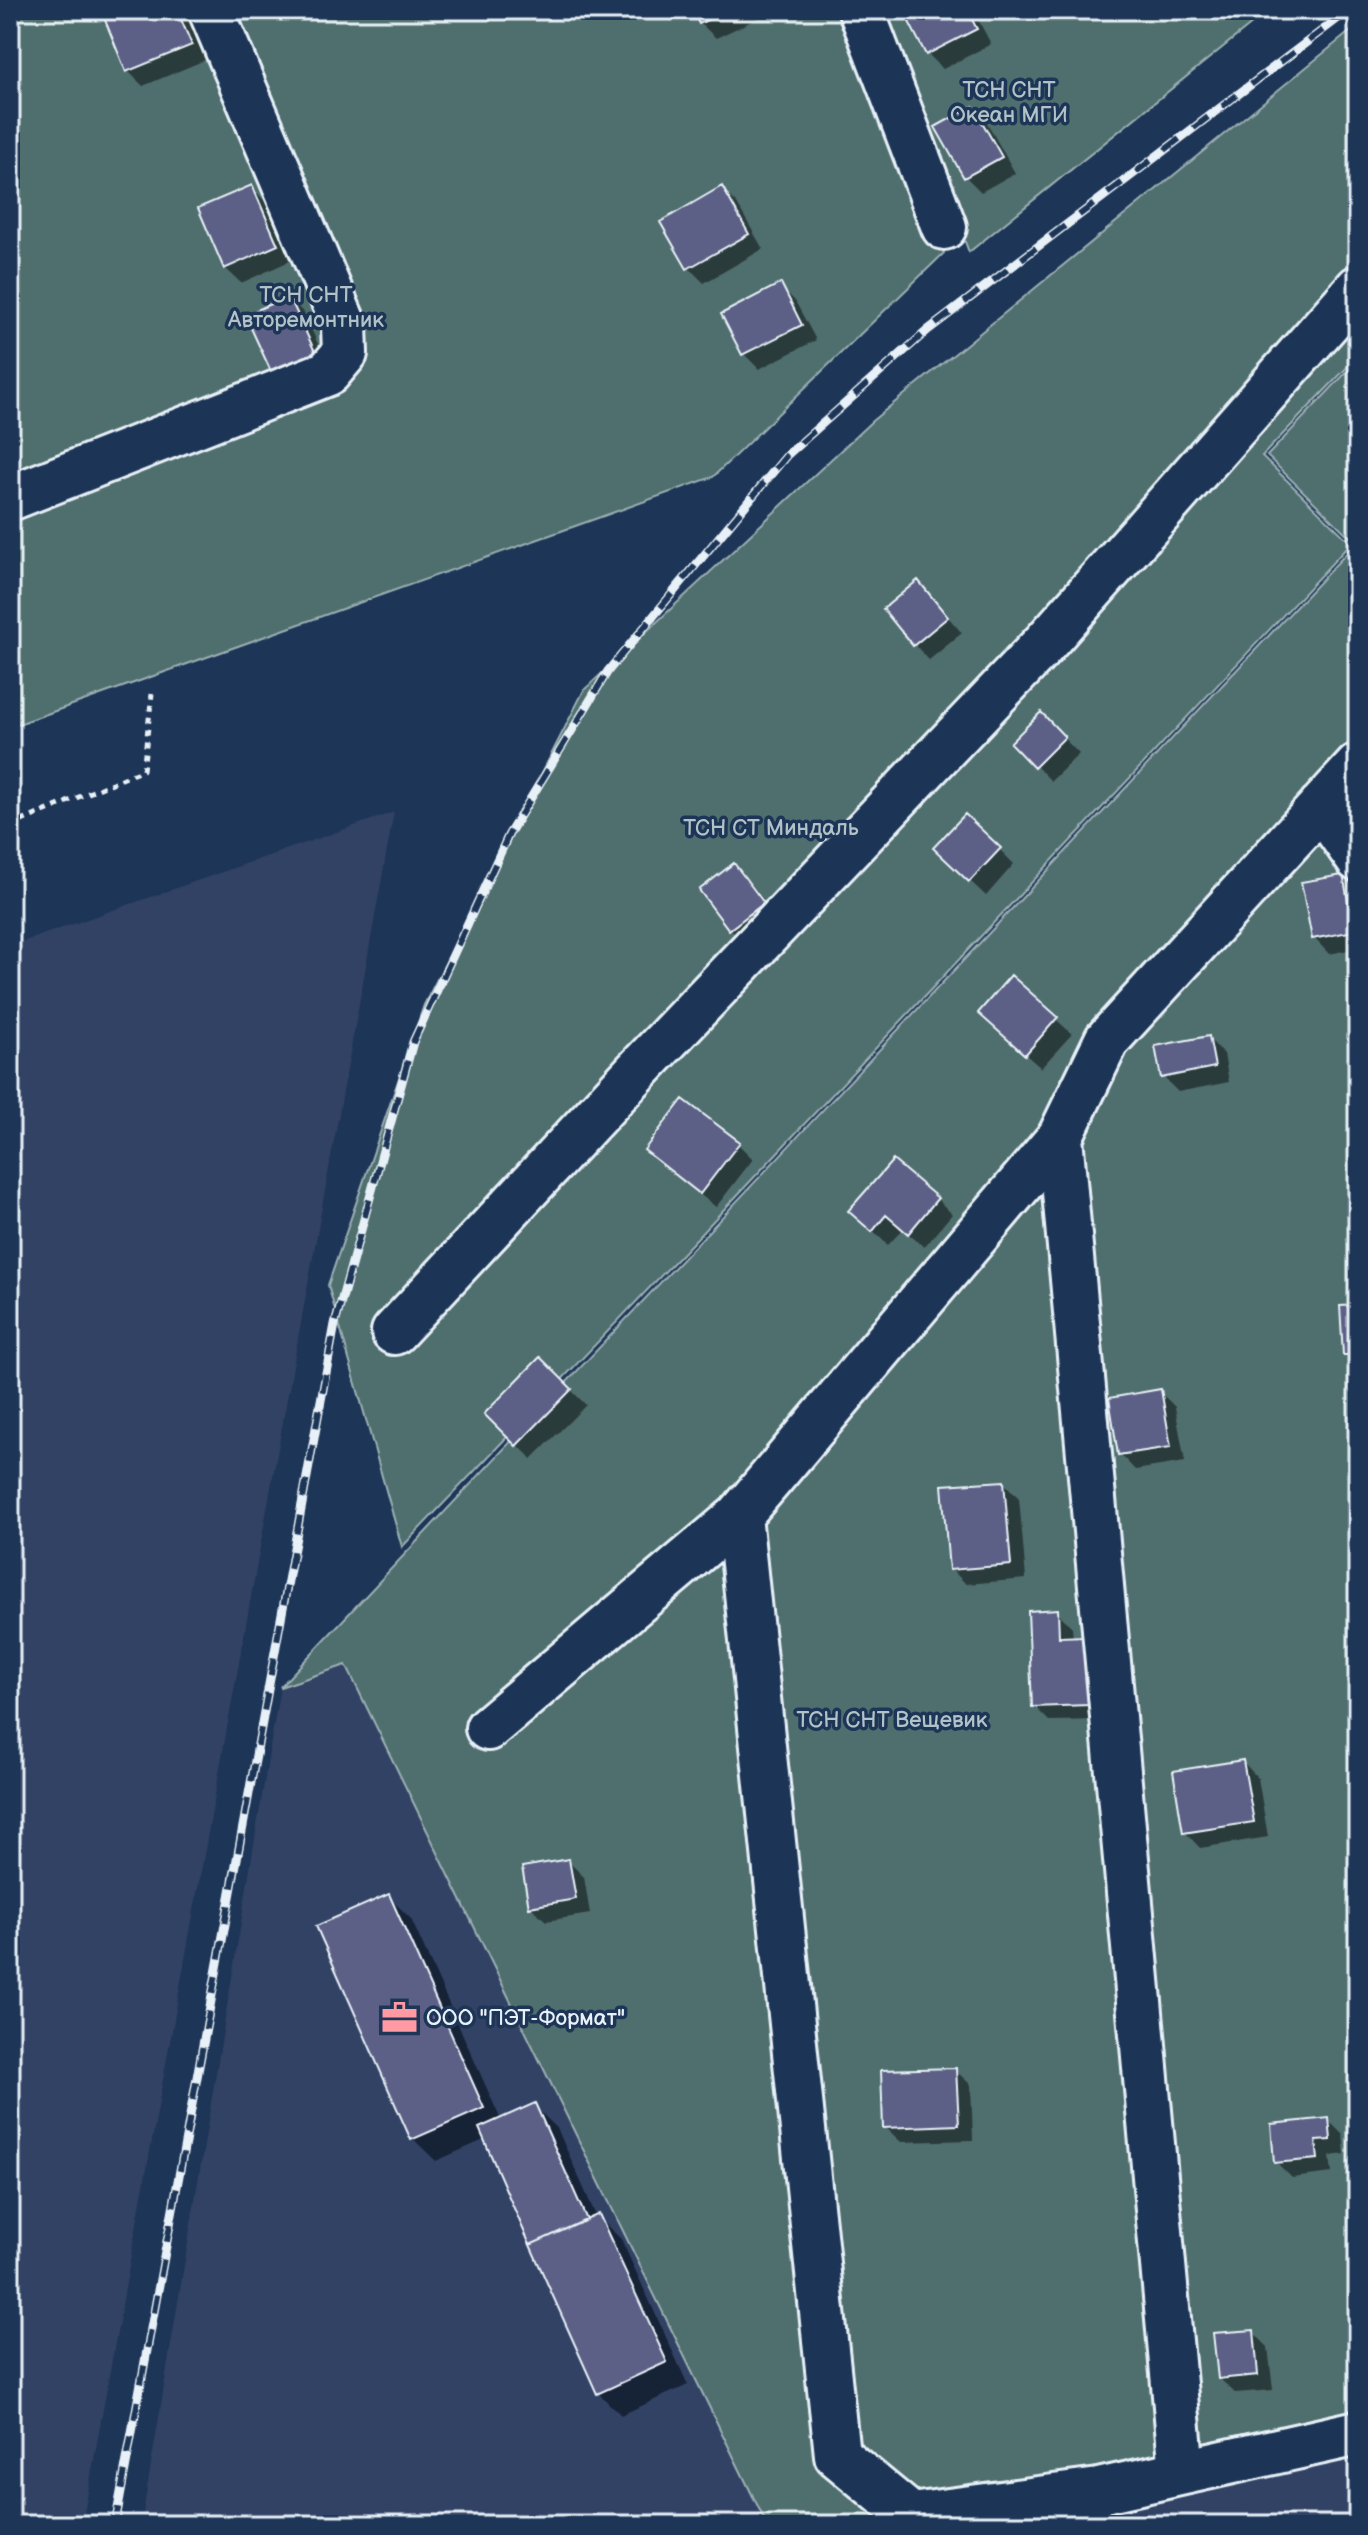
<svg xmlns="http://www.w3.org/2000/svg" width="1368" height="2535" font-family="'Balsamiq Sans',sans-serif">
<style>
.built{fill:#304265}
.green{fill:#4f6e6e;stroke:#9cb0b3;stroke-width:2}
.shadow{fill:#0007}
.building{fill:#5d6186;stroke:#e8f1f8;stroke-width:2}
.lines{fill:none;stroke-linecap:round;stroke-linejoin:round}
.minor-casing{stroke:#e8f1f8;stroke-width:50}
.path{stroke:#e8f1f8;stroke-width:5;stroke-dasharray:6 6;stroke-linecap:butt}
.minor{stroke:#1d3557;stroke-width:44}
.rail-casing{stroke:#e8f1f8;stroke-width:9}
.rail{stroke:#1d3557;stroke-width:6;stroke-dasharray:18;stroke-linecap:butt}
.labels{text-anchor:middle;stroke-width:7;stroke-linejoin:round;paint-order:stroke}
.park-label{font-size:22px;fill:#b2c3c8;stroke:#1d3557}
.poi-label{font-size:22px;fill:#e8f1f8;stroke:#1d3557;text-anchor:start}
</style>
<rect width="100%" height="100%" fill="#1d3557"/>
<filter id="ink" filterUnits="userSpaceOnUse"><feTurbulence type="fractalNoise" baseFrequency=".0125" numOctaves="2"/><feDisplacementMap in="SourceGraphic" scale="16" xChannelSelector="R" yChannelSelector="G"/><feConvolveMatrix kernelMatrix="1 2 1 2 8 2 1 2 1" color-interpolation-filters="sRGB"/></filter>
<g filter="url(#ink)">
<path class="built" d="M394 812 82 2525H10V946Z
M345 1664 767 2525H141L280 1687Z
M1358 2440V2525H1052L1195 2486Z"/>
<path class="green" d="M10 10H849L944 253 713 477 10 727Z
M876 10H1269L969 252Z
M1358 25V356L1262 456 1351 543 697 1238 402 1547 328 1285 424 1005 584 690 872 421Z
M1358 360V2439L1048 2525H767L346 1665 280 1687 1356 543 1267 456Z"/>
<path class="shadow" d="M103 10H185L205 60 143 86 128 71Z
M695 10H775L716 38 700 23Z
M922 10H973L991 44 943 69 928 54Z
M972 108 987 123 1015 173 981 192 966 177Z
M252 188 267 203 292 260 241 283 225 268Z
M722 189 737 204 763 249 704 283 689 268Z
M780 286 795 301 816 340 759 369 744 354 724 315Z
M288 298 304 313 331 373 291 392Z
M918 583 962 633 929 660 914 644Z
M1041 715 1079 754 1051 781 1013 743Z
M999 849 1014 864 986 896 951 863Z
M734 866 749 881 778 919 745 944 730 929Z
M1342 877 1357 892 1358 948 1329 954 1314 938Z
M1011 978 1072 1034 1041 1068 995 1028Z
M1208 1038 1224 1054 1229 1082 1178 1092 1163 1077Z
M738 1144 753 1159 716 1207 662 1165 646 1150Z
M937 1199 952 1214 924 1247 903 1229 888 1245 851 1211Z
M1358 1307V1367L1345 1355Z
M540 1359 586 1405 532 1459 486 1414Z
M1160 1392 1175 1407 1185 1462 1135 1470 1120 1454Z
M1004 1483 1019 1498 1026 1579 966 1584 951 1569Z
M1057 1612 1072 1627 1073 1639 1103 1720 1049 1721 1034 1706Z
M1243 1762 1258 1778 1268 1837 1200 1848 1185 1832Z
M568 1861 584 1877 590 1914 546 1921 530 1906Z
M388 1896 411 1919 501 2120 534 2106 557 2128 597 2218 598 2217 621 2239 688 2385 621 2415 598 2393 486 2139 436 2161 413 2139Z
M955 2070 971 2085 973 2140 901 2142 885 2127Z
M1328 2120 1343 2135 1345 2154 1330 2156 1332 2173 1292 2178 1276 2162Z
M1253 2332 1268 2347 1273 2390 1235 2393 1219 2378Z"/>
<path class="building" d="M101 10H177L192 45 126 72Z
M692 10H728L699 24Z
M918 10H967L977 29 926 55 906 16Z
M973 106 1002 157 964 178 935 127Z
M252 185 278 245 224 269 198 208Z
M722 186 749 234 687 269 660 222Z
M781 283 802 325 742 355 721 314Z
M289 296 318 358 274 378 245 315Z
M918 580 948 617 913 646 883 609Z
M1041 712 1065 737 1034 768 1010 743Z
M965 814 1001 848 969 882 933 848Z
M734 863 764 903 729 930 699 890Z
M1343 875 1354 931 1312 939 1301 882Z
M1011 975 1058 1017 1025 1055 978 1013Z
M1209 1036 1215 1067 1161 1078 1155 1046Z
M683 1099 740 1142 700 1194 644 1150Z
M893 1160 938 1198 908 1234 886 1215 872 1232 848 1211Z
M1358 1305V1355H1343L1340 1306Z
M540 1357 572 1389 516 1446 484 1414Z
M1161 1389 1171 1447 1118 1455 1109 1398Z
M1004 1481 1011 1565 949 1570 942 1485Z
M1352 1582H1358V1661Z
M1058 1609 1059 1637 1086 1636 1089 1705 1032 1707 1028 1611Z
M1243 1760 1254 1822 1183 1833 1173 1771Z
M569 1859 576 1899 529 1907 522 1867Z
M389 1894 484 2108 411 2140 316 1926Z
M956 2068 959 2125 883 2128 881 2070Z
M535 2103 587 2220 530 2245 479 2128Z
M1329 2118 1331 2140 1316 2141 1318 2159 1274 2163 1271 2124Z
M599 2214 667 2362 597 2394 530 2245Z
M1254 2330 1258 2375 1218 2379 1213 2333Z"/>
<g class="lines">
<defs>
<path id="minor" d="M861 10 944 227
M10 498 328 373 345 353 344 325 211 10
M1321 806 1358 859
M1060 1137 1182 2472
M394 1332 637 1071 1044 644 1358 288
M739 1516 837 2455 911 2516 1099 2491 1358 2433
M488 1728 739 1516 1060 1137 1107 1040 1358 766"/>
</defs>
<use href="#minor" class="minor-casing"/>
<path class="path" d="M10 826 143 770 152 694"/>
<use href="#minor" class="minor"/>
<defs>
<path id="rail" d="M115 2525 335 1324 413 1042 509 834 608 671 787 455 928 330 1349 10"/>
</defs>
<use href="#rail" class="rail-casing"/>
<use href="#rail" class="rail"/>
</g>
</g>
<defs>
<symbol id="office-bare" viewBox="-9 -9 18 18"><path d="M-6-3h4V-5.5h4V-3h4V5H-6ZM-1-4.5V-3h2v-1.5ZM-6 0V1H6V0Z" fill="#ff9aa2" stroke="#1d3557" stroke-width="2.5" paint-order="stroke"/></symbol>
</defs>
<g fill-rule="evenodd">
<use href="#office-bare" x="374" y="1992" width="51" height="51"/>
</g>
<g class="labels">
<g class="park-label">
<text x="1009" y="97">ТСН СНТ<tspan x="1009" dy="25">Океан МГИ</tspan></text>
<text x="306" y="302">ТСН СНТ<tspan x="306" dy="25">Авторемонтник</tspan></text>
<text x="771" y="835">ТСН СТ Миндаль</text>
<text x="892" y="1727">ТСН СНТ Вещевик</text>
</g>
<g class="poi-label">
<text x="426" y="2025">ООО "ПЭТ-Формат"</text>
</g>
</g>
<rect width="1368" height="2535" fill="none" stroke="#1d3557" stroke-width="40"/>
<rect x="20" y="20" width="1328" height="2495" fill="none" stroke="#e8f1f8" stroke-width="3" filter="url(#ink)"/>
</svg>
